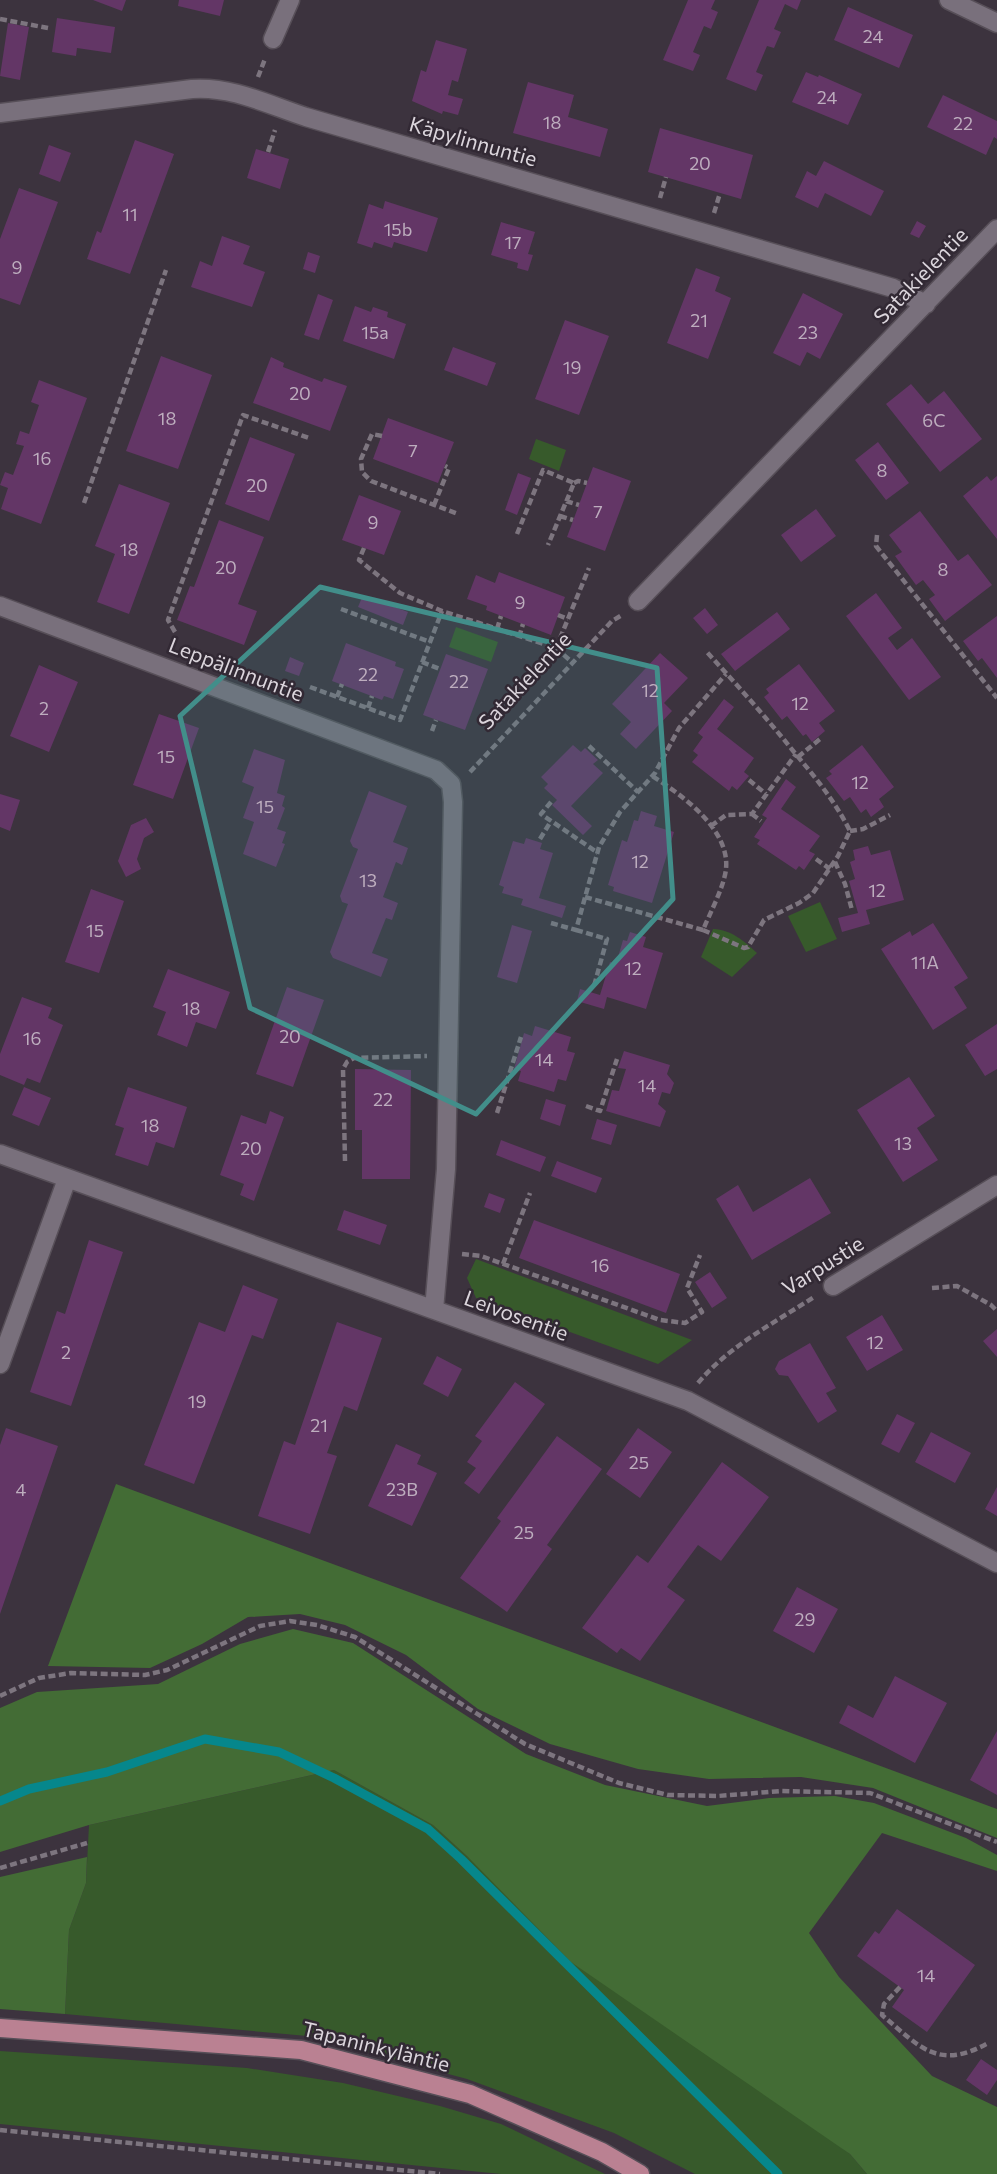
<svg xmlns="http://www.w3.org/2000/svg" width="997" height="2174" font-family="Commissioner,sans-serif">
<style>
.green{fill:#375a2b}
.forest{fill:#436c35}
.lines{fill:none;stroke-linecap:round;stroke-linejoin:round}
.stream{stroke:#06878c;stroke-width:9}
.building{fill:#633666}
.minor-casing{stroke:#574f58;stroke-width:21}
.tertiary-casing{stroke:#574f58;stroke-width:21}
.primary-casing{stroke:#574f58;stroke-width:21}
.path{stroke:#7d757f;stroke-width:4.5;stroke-dasharray:7 3.5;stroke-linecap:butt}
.minor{stroke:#79707c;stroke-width:18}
.tertiary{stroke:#79707c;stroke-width:18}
.primary{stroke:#ba8192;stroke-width:18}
.marked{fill:#428e8a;fill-opacity:0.2;stroke:#428e8a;stroke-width:5;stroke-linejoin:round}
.labels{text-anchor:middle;stroke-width:5;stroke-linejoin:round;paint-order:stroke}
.number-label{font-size:18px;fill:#bdadbe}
.street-label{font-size:21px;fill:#dbd5dc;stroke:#322934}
</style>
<rect width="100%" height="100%" fill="#3c333e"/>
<path class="green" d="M536 439 566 450 559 471 529 459Z
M456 627 498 642 491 662 449 647Z
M820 902 837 939 806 952 788 916Z
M713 929C732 930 744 941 757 953L732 977 701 957Z
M476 1259 692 1340 658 1364 476 1298 467 1278Z
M334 1770 433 1825 468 1857 850 2154 867 2174H695L614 2133 467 2079 307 2036 65 2014 69 1930 86 1883 89 1825Z
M0 2051 247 2068 343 2083 440 2106 501 2124 605 2174H501L0 2124Z"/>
<path class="forest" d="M116 1484 997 1809V1838L873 1788 801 1777 709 1779 638 1769 550 1744 478 1709 406 1655 345 1625 300 1614 248 1617 202 1644 150 1668 48 1666Z
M293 1629 353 1643 526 1754 605 1785 707 1806 769 1798 835 1796 874 1803 966 1838 997 1855V1871L882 1833 809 1933 839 1977 932 2076 997 2107V2174H867L850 2154 571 1962 468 1857 433 1825 334 1770 89 1825 0 1852V1708L37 1692 158 1684 240 1644Z
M87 1857 86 1883 69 1930 65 2014 0 2009V1877Z"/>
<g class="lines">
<path class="stream" d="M0 1801 29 1789 107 1772 205 1739 279 1752 334 1778 428 1829 461 1859 778 2174"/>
</g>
<path class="building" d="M93 0H126L122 11Z
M179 0H224L220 16 178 6Z
M688 0H715L711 9 718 12 711 29 704 26 693 52 700 55 693 71 663 60Z
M759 0H801L797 10 785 4 774 29 781 32 774 48 767 46 756 72 763 75 756 91 726 79Z
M848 7 913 35 899 68 834 40Z
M57 18 115 27 111 53 77 48 76 56 52 52Z
M8 23 29 27 20 80 0 76Z
M436 40 467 49 458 82 452 80 448 95 463 99 458 115 443 111 442 114 412 101 421 70 426 72Z
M806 72 818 77 819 75 862 94 848 125 792 102Z
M528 82 574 95 568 117 608 129 600 157 513 133Z
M943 95 997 121V139L994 137 986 155 927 127Z
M660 128 753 155 741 199 648 172Z
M135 140 174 154 130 274 87 259 97 231 101 233Z
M49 145 71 153 60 182 39 174Z
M256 149 289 159 280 189 247 178Z
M824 161 884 191 871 216 825 193 818 208 795 197 807 171 816 176Z
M19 188 58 202 20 305 0 298V239Z
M385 201 438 218 427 252 394 242 392 248 374 242 372 248 357 243 369 204 383 209Z
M917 221 926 226 919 238 910 234Z
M501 222 535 232 528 254 533 255 528 271 517 268 518 263 491 255Z
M222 236 250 246 243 264 265 272 252 307 191 287 200 261 212 266Z
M308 252 320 256 315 273 303 269Z
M696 268 720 277 715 291 731 298 708 359 667 343Z
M803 293 843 314 820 359 807 352 800 366 773 353Z
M318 294 333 300 319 340 304 335Z
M355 306 371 312 373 307 388 312 387 317 406 324 394 359 343 341Z
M565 320 609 336 579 415 535 399Z
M453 347 496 363 487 386 444 370Z
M161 356 212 375 178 469 126 451Z
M271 357 284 363 283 367 322 382 324 378 347 386 330 431 253 403Z
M39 380 87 398 41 524 1 509 8 488 0 485 5 472 13 475 24 446 16 444 20 431 29 434 39 405 31 402Z
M911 384 928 404 944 391 982 439 940 472 886 404Z
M388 418 454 442 438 483 373 459Z
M250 437 295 454 269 521 225 504Z
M878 442 909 483 886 500 855 460Z
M593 467 631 481 605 551 567 537Z
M518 473 531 478 517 515 505 510Z
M987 476 991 481 997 476V539L963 496Z
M119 484 170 503 129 614 97 602 115 554 95 546Z
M359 495 401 511 384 555 342 540Z
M816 509 836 536 801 562 781 535Z
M920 511 958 561 968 554 992 585 945 621 929 599 935 595 923 580 916 585 895 556 902 552 889 535Z
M219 520 264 537 238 604 257 611 244 645 177 620 190 586 194 587Z
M499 572 565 597 551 635 486 610 487 606 467 599 476 575 495 583Z
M876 593 902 628 888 638 897 650 912 638 941 677 909 700 846 616Z
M363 595 408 612 403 625 358 607Z
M705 608 718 625 707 634 693 618Z
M777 612 790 629 735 671 721 654Z
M997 616V678L982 658 978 661 963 641Z
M346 643 396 662 395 666 404 669 393 699 384 696 382 700 332 681Z
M660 653 688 678 664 703 672 711 636 749 620 734 631 722 612 704Z
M446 654 488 669 465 730 423 715Z
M290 657 304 663 299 676 285 671Z
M799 664 835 711 819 723 825 731 812 742 806 734 803 736 787 716 782 720 764 697 769 693 766 689Z
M39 665 78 682 49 752 10 736Z
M724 699 734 707 717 729 754 758 744 772 749 776 737 790 732 786 729 791 692 762 698 755 693 751 703 737 698 733Z
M159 714 199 728 173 799 133 785Z
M573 745 581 752 585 748 598 760 593 764 603 773 571 806 592 826 583 835 552 805 557 800 544 788 548 784 541 777Z
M862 745 894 787 879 799 884 807 871 817 866 809 861 813 850 797 844 801 826 778 832 774 829 771Z
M254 749 285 760 277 793 285 796 282 806 285 808 277 829 286 832 282 843 285 844 276 867 243 854 254 822 243 818 254 787 242 782Z
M786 779 796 787 781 809 820 836 809 851 815 854 804 870 799 866 796 870 757 844 760 840 754 837 767 818 762 815Z
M369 791 407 806 393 842 408 848 402 865 396 862 383 897 398 903 392 920 386 918 372 953 388 959 381 977 333 958 330 952 348 904 342 902 340 896 358 849 353 847 350 841Z
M0 794 20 800 10 831 0 827Z
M641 811 657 816 654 826 674 832 652 903 613 891 614 887 608 885 622 840 627 842 634 820 638 821Z
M146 818 154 832 144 838 137 859 141 869 126 877 118 861 131 825Z
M526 838 542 843 540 849 553 853 539 898 566 906 562 918 521 905 523 899 502 893 504 887 499 885 513 841 524 844Z
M868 846 871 855 890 850 904 900 866 910 870 924 842 932 838 918 858 913 849 881 855 879 850 862 855 860 853 850Z
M91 889 124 901 99 973 65 962Z
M933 923 968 978 954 987 967 1008 933 1030 881 949 910 931 912 936Z
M512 925 532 931 517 983 497 977Z
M630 932 646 937 643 947 663 953 646 1009 607 997 604 1009 577 1001 580 989 600 995 610 962 616 964 623 940 627 941Z
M168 969 230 992 216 1029 196 1022 187 1047 157 1035 166 1012 153 1007Z
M287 987 324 1000 293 1087 256 1074Z
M22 997 52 1008 48 1018 63 1025 40 1083 27 1078 24 1085 0 1075V1054Z
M997 1024V1069L985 1076 965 1045Z
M535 1026 571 1037 567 1051 575 1053 566 1081 558 1079 554 1092 518 1081 521 1071 514 1069 524 1033 532 1036Z
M624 1051 670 1065 667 1074 674 1083 670 1094 662 1092 658 1104 666 1111 660 1127 606 1111 612 1090 619 1091 626 1069 618 1068Z
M355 1069 411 1070 410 1179H362V1130H355Z
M909 1077 935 1116 917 1128 938 1160 903 1182 857 1110Z
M24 1087 51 1098 39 1126 12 1115Z
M128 1087 187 1107 174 1148 156 1142 148 1166 115 1155 124 1128 115 1125Z
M546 1099 566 1105 560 1126 540 1119Z
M270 1111 284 1117 254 1201 240 1195 244 1184 220 1175 241 1115 266 1124Z
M597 1119 617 1125 611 1145 591 1139Z
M501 1140 546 1157 540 1172 496 1155Z
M557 1161 602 1178 596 1193 551 1176Z
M810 1178 831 1213 752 1260 716 1199 738 1185 753 1212Z
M489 1193 505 1199 500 1213 484 1207Z
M344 1210 387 1225 380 1245 337 1230Z
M534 1220 680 1274 666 1313 519 1258Z
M89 1240 123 1252 71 1406 30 1392 57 1311 65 1314Z
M710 1272 727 1298 712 1308 695 1282Z
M243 1285 278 1299 263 1339 252 1335 194 1484 144 1465 199 1322 225 1332Z
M882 1315 903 1350 867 1371 846 1337Z
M337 1322 382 1338 357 1411 344 1406 327 1453 337 1456 310 1534 258 1516 284 1441 295 1445Z
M997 1329V1357L983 1341Z
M810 1343 836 1388 826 1393 837 1411 818 1423 788 1376 779 1375 775 1369 779 1361Z
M437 1356 462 1369 448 1397 423 1384Z
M515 1382 545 1404 479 1494 464 1483 476 1468 467 1462 482 1441 475 1436Z
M897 1414 915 1423 899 1453 881 1444Z
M6 1428 58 1446 0 1614V1445Z
M638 1428 672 1452 640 1498 606 1474Z
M931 1432 971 1453 955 1483 915 1462Z
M557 1436 602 1469 547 1545 552 1549 507 1612 460 1578 501 1521 497 1518Z
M396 1444 421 1455 417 1464 437 1473 412 1526 368 1506Z
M722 1462 769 1497 721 1561 698 1545 667 1587 685 1600 640 1661 621 1648 617 1653 582 1628 637 1555 648 1563Z
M997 1487V1516L985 1509Z
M797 1587 838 1609 814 1653 773 1631Z
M895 1676 947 1703 915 1763 839 1723 848 1705 873 1718Z
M997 1731V1795L970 1780Z
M897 1909 975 1965 927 2032 892 2007 904 1990 857 1956 875 1931 879 1934Z
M981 2059 997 2070V2080L987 2095 966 2080Z"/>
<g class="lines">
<defs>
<path id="minor" d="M273 39 290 0
M0 113 192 89C232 86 269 105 306 117L893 288 926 304
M638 601 997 229
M0 606 436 770 451 784 453 802 446 1169 434 1310
M0 1154 688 1401 997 1563
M833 1286 997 1185
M0 1364 67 1179"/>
<path id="tertiary" d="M949 0 997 23"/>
<path id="primary" d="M0 2028 301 2050 470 2094 602 2152 640 2174"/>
</defs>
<use href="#minor" class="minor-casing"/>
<use href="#tertiary" class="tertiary-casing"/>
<use href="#primary" class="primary-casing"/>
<path class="path" d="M0 19 48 28
M258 77 265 59
M268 152 275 130
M660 198 666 177
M714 213 720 193
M382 436 372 434 361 459 362 472 371 481 458 514
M574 483 578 481 587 483
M566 501 579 505
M84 503 166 270
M434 505 449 468 445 466
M560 516 573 520
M517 534 543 470 574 483 548 545
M877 535 876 546 997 698
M364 548 359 560 400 593 442 611 556 648 573 663
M341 609 430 642
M558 615 568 619
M497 629 501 616
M175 632 168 620 243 415 309 438
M519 637 523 624
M556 648 589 568
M422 662 440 669
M310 687 400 720 442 611
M337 697 342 684
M368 708 372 696
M432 731 436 720
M589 746 638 792
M798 757 820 739
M470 772 612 621 622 615
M749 780 766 794
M551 802 541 814 598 853
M752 814 761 821
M711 826 726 815 752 814 796 754
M850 831 863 829 890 815
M540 839 551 821
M816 859 830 869
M835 862 845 884 852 910
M585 897 703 930C710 913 724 887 726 869 730 829 682 795 652 776
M551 923 576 930 599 847 620 812 655 773 679 728 726 674
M576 930 607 939 594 986
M703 930 744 948 748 947 764 920 799 903 813 893 838 856 850 831C835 801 815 777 794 752 766 717 736 684 706 651
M586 1106 600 1111 617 1059
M497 1113 521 1037
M345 1161 343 1069 347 1062 354 1058 427 1056
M462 1254 481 1256 660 1320 685 1323 702 1312 687 1288 700 1255
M503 1264 530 1193
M932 1288 957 1286 991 1305 997 1311
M698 1383C729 1346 774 1323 814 1297
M0 1696 39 1678 71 1673 145 1675 167 1670 260 1626 290 1621 317 1625 355 1637 525 1744 619 1783 668 1795 718 1796 781 1791 870 1793 997 1842
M0 1868 87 1843
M900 1987 884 2004 882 2015C920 2047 938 2071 988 2043
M0 2130 440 2174"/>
<use href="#minor" class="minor"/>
<use href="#tertiary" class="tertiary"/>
<use href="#primary" class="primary"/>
</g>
<path class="marked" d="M320 587 657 668 673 899 476 1114 250 1008 180 716Z"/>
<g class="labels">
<g class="number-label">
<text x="873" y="43">24</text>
<text x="827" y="104">24</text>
<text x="552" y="129">18</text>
<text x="963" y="130">22</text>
<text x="700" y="170">20</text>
<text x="130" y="221">11</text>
<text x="398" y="236">15b</text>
<text x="513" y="249">17</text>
<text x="17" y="274">9</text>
<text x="699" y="327">21</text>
<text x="375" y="339">15a</text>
<text x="808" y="339">23</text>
<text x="572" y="374">19</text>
<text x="300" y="400">20</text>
<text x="167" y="425">18</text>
<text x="934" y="427">6C</text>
<text x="413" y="457">7</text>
<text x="42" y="465">16</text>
<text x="882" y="477">8</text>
<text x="257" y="492">20</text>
<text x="598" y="518">7</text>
<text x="373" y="529">9</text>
<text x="129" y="556">18</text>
<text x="226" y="574">20</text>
<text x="943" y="576">8</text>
<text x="520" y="609">9</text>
<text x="368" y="681">22</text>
<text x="459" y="688">22</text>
<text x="650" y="697">12</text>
<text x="800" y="710">12</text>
<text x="44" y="715">2</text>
<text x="166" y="763">15</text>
<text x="860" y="789">12</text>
<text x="265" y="813">15</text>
<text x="640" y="868">12</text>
<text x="368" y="887">13</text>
<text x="877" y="897">12</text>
<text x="95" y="937">15</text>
<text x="925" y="969">11A</text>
<text x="633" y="975">12</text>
<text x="191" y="1015">18</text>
<text x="290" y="1043">20</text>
<text x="32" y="1045">16</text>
<text x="544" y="1066">14</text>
<text x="647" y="1092">14</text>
<text x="383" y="1106">22</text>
<text x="150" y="1132">18</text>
<text x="903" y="1150">13</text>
<text x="251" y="1155">20</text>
<text x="600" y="1272">16</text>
<text x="875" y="1349">12</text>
<text x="66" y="1359">2</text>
<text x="197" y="1408">19</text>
<text x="319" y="1432">21</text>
<text x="639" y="1469">25</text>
<text x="21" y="1496">4</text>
<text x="402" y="1496">23B</text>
<text x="524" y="1539">25</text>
<text x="805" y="1626">29</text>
<text x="926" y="1982">14</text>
</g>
<g class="street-label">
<text transform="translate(473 142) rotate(16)" y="7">Käpylinnuntie</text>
<text transform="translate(921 276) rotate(-46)" y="7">Satakielentie</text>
<text transform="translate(236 670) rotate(21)" y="7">Leppälinnuntie</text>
<text transform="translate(525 681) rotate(-47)" y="7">Satakielentie</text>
<text transform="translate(823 1266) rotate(-32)" y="7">Varpustie</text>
<text transform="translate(516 1316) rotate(20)" y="7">Leivosentie</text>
<text transform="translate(376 2047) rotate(14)" y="7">Tapaninkyläntie</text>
</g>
</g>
</svg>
